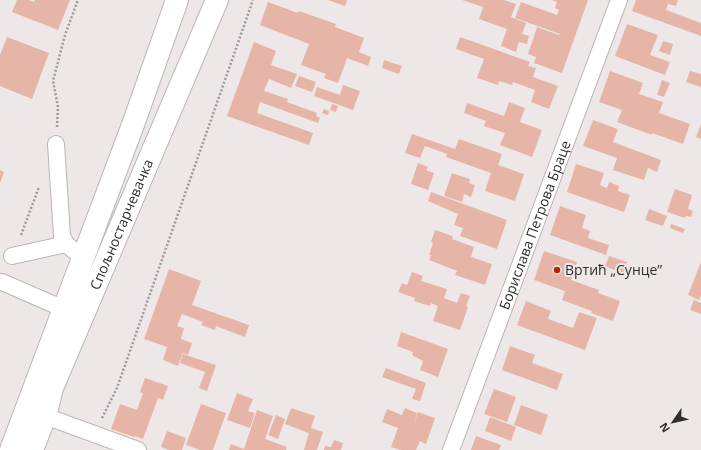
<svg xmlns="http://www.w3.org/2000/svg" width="701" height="450" font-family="'Open Sans',sans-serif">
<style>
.building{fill:#e7b4a8}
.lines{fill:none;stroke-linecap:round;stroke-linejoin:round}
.street-casing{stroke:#bbb6b5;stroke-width:18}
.secondary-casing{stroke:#bbb6b5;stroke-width:24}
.path{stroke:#9d9998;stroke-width:2.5;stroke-dasharray:2 2;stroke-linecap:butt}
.street{stroke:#fff;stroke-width:16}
.secondary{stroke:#fff;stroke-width:22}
.poi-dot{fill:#b12508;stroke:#ede8e7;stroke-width:1.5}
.labels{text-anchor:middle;stroke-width:4;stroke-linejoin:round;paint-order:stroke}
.street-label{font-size:14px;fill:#302e2e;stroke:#ede8e7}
.poi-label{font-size:14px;fill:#302e2e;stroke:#ede8e7;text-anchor:start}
</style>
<rect width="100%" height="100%" fill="#ede8e7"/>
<path class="building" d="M17 0H29L34 2 35 0H70L58 30 12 12Z
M328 0H347L345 6Z
M462 0H504L516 4 511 17 526 23 522 34 529 36 527 44 519 42 516 52 501 46 507 29 479 19 483 7Z
M551 0H588L562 73 534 63 536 57 528 54 537 27 559 35 560 34 515 18 521 2 557 15 559 10 555 8 557 2Z
M636 0H678L676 6 668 4 666 10 701 23V36L632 11Z
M268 2 298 13 299 11 336 24 335 27 364 38 359 52 371 57 368 66 347 58 338 83 324 78 326 74 301 65 309 44 260 25Z
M627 24 658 35 650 55 670 62 665 75 615 56Z
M7 37 49 53 32 99 0 86V55Z
M460 37 530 62 528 66 536 68 533 77 558 86 549 109 531 102 535 90 513 82 512 85 499 81 498 85 477 78 484 59 456 49Z
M663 41 673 44 670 55 659 51Z
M254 42 276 51 271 65 297 74 291 88 269 79 264 91 288 99 287 102 317 113 316 116 320 118 318 123 260 102 257 113 313 133 309 145 227 116Z
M384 60 402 66 399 74 382 68Z
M610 71 643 83 639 94 663 102 659 113 690 124 683 144 652 133V135L617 122 622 110 599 102Z
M690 71 701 74V87L686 82Z
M299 76 316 82 312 92 295 86Z
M662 80 670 83 664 97 657 95Z
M343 85 360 91 353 110 314 96 317 87 340 95Z
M509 102 525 108 520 122 542 130 532 157 500 145 505 133 484 126 486 121 464 113 467 103 504 116Z
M332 104 338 106 336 112 330 110Z
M324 109 329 111 328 115 322 113Z
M593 120 618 129 613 142 661 160 657 172 648 168 644 180 613 170 617 158 583 146Z
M701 124V139L696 137Z
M412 134 455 149 459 139 502 154 498 165 524 174 515 201 485 191 491 173 446 157 447 154 425 146 420 158 405 153Z
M418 163 428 167 426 170 434 173 428 190 411 184Z
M576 164 604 173 600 185 607 188 609 182 619 186 618 191 630 195 624 212 567 192Z
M0 170 4 172 0 183Z
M452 173 470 179 469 183 475 185 471 197 464 194 462 202 444 196Z
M675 189 692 195 688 209 693 211 691 217 686 216 685 218 667 212Z
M431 192 507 220 497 249 460 236 463 228 454 225 458 214 428 201Z
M560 206 586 215 582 228 590 231 588 238 609 245 606 255 550 235Z
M649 209 667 216 663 226 645 220Z
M671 224 685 229 683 233 670 228Z
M435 230 453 236 452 239 474 247 471 257 492 264 485 285 455 275 457 271 429 260 431 255H429L433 243 431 242Z
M544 251 577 262 571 280 599 290 598 293 620 301 613 321 591 313 592 311 562 300 565 291 534 280Z
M609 256 627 262 623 274 605 266Z
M701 262V295L699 300 688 295Z
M169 269 201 281 192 305 249 325 245 337 216 326 215 330 201 325 203 322 182 314 177 326 184 328 181 339 192 343 188 355 183 353 184 350 178 366 163 360 167 347 144 339Z
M412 272 423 276 421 281 447 289 444 298 457 303 461 293 470 296 466 306 468 307 460 330 433 321 438 306 431 303 430 306 414 301 415 298 398 292 402 283 407 285Z
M694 300 701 303V314L690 310Z
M526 301 551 311 548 319 573 328 579 312 597 318 585 350 517 325Z
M401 332 448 349 438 377 420 370 423 361 412 355 413 352 397 346Z
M510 346 535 355 532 363 563 374 557 390 502 370Z
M183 354 216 365 207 391 199 388 205 372 180 363Z
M386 368 426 383 420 401 412 399 416 389 382 377Z
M145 378 168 386 163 400 158 398 143 439 135 436 134 437 111 429 120 404 137 410 143 393 140 392Z
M494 389 516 397 507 422 484 414Z
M237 393 253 399 248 411 255 413 250 428 227 420Z
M201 404 226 413 213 450H200L186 445Z
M521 405 548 415 541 435 514 425Z
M291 408 315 416 311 428 323 432 317 450H304L309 433 285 424Z
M405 408 417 413 413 427 418 412 435 418 426 444 420 441 416 450H401L391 447 398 428 382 422 387 409 402 415Z
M257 410 273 416 265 439 287 447 286 450H229L231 444 244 449Z
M276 415 285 419 278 439 268 435Z
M490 417 516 427 511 441 485 431Z
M167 431 186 438 182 450H169L161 447Z
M476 436 501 445 499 450H471Z
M334 440 343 443 341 450H324L325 446 331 447Z"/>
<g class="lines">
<defs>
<g id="street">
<path d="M56 144 62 236 66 244 83 258"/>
<path d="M12 256 66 244"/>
<path d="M2 282 64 309"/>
<path d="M45 416 138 450"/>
<path id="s1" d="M451 450 619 0"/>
</g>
<g id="secondary">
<path d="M11 450 134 122 177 0"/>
<path id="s2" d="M32 450 45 416 52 388 217 0"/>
</g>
</defs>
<use href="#street" class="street-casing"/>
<use href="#secondary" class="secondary-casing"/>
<path class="path" d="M57 127 58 107 53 81 65 35 78 0
M21 235 39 187
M102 418 117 388 253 0"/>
<use href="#street" class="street"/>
<use href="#secondary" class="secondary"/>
</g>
<circle class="poi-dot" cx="557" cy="270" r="4"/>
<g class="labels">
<g class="street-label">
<text dy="5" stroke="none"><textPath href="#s2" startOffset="243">Спољностарчевачка</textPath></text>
<text dy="5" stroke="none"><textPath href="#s1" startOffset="240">Борислава Петрова Браце</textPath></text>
</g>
<g class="poi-label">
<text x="565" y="275">Вртић „Сунце”</text>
</g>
</g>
<g transform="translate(673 422) rotate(236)" stroke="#ede8e7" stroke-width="3" paint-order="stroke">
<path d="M0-3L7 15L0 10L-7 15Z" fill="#302e2e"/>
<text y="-6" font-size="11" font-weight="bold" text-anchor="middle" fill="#302e2e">N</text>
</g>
</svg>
